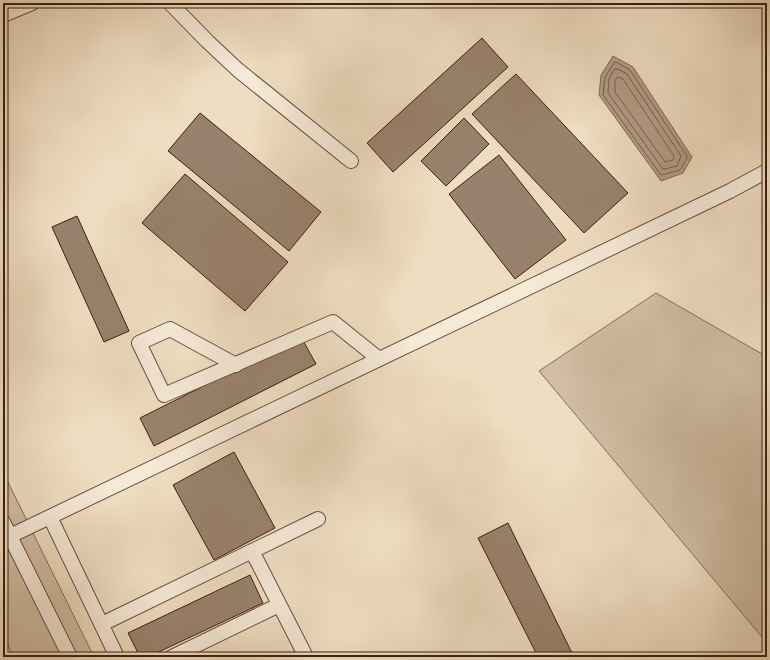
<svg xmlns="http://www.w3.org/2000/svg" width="770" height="660" font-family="'Gentium Book Plus',serif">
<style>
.green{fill:#d0bda3;stroke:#866e5a}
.water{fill:#b29c86;stroke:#826a58}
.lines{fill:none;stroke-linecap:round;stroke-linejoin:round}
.shore{stroke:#765e4c;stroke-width:1}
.building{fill:#99826d;stroke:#3b1f12}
.minor-casing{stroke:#684e3e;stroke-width:16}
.minor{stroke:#f5e9d7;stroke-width:14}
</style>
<rect width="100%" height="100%" fill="#efddc1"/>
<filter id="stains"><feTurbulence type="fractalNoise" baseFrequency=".005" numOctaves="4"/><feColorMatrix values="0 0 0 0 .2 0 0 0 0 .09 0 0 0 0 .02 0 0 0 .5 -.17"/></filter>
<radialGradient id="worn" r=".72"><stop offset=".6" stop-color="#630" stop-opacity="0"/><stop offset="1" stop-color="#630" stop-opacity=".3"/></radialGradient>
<path class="green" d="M656 293 762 354 767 350V643L539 371Z
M3 472 94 657H14L3 635Z"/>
<path class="water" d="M613 56 633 67 692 157 683 173 661 181 599 95 601 75Z"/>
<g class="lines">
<path class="shore" d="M616 62 630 70 687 156V158L680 170 661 175 603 95 605 77 614 63Z
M615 69H618L627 74 681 156 677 166 665 169H663L608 93 609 79Z
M618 77 623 79 674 156 673 160 665 162 615 92V81Z"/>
</g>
<path class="building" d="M482 38 508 67 393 172 367 143Z
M516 74 628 193 584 233 472 114Z
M200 113 321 212 289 251 168 151Z
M464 118 489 144 446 186 421 161Z
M499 155 566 240 515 279 449 194Z
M185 174 288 262 245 311 142 223Z
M77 216 129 331 104 342 52 227Z
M301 337 316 364 154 446 140 418Z
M234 452 275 528 214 560 173 485Z
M508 523 574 657H538L478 538Z
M250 575 263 603 148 657H140L128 633Z"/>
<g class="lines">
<defs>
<path id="minor" d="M170 3 207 41 238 70 351 161
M3 15 32 3
M236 365 170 329 139 343 164 395 333 322 379 359
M50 517 117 657
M3 522 70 657
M10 536 730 191 767 171
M252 551 306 657
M102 624 318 519
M172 657 279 605"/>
</defs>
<use href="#minor" class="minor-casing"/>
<use href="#minor" class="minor"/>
</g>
<rect width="770" height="660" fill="none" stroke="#efddc1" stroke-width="16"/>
<rect x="4" y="4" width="762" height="652" fill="none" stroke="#3b1f12" stroke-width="2"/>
<rect x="8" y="8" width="754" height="644" fill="none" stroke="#3b1f12"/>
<rect width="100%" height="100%" filter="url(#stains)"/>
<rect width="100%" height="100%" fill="url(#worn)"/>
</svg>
